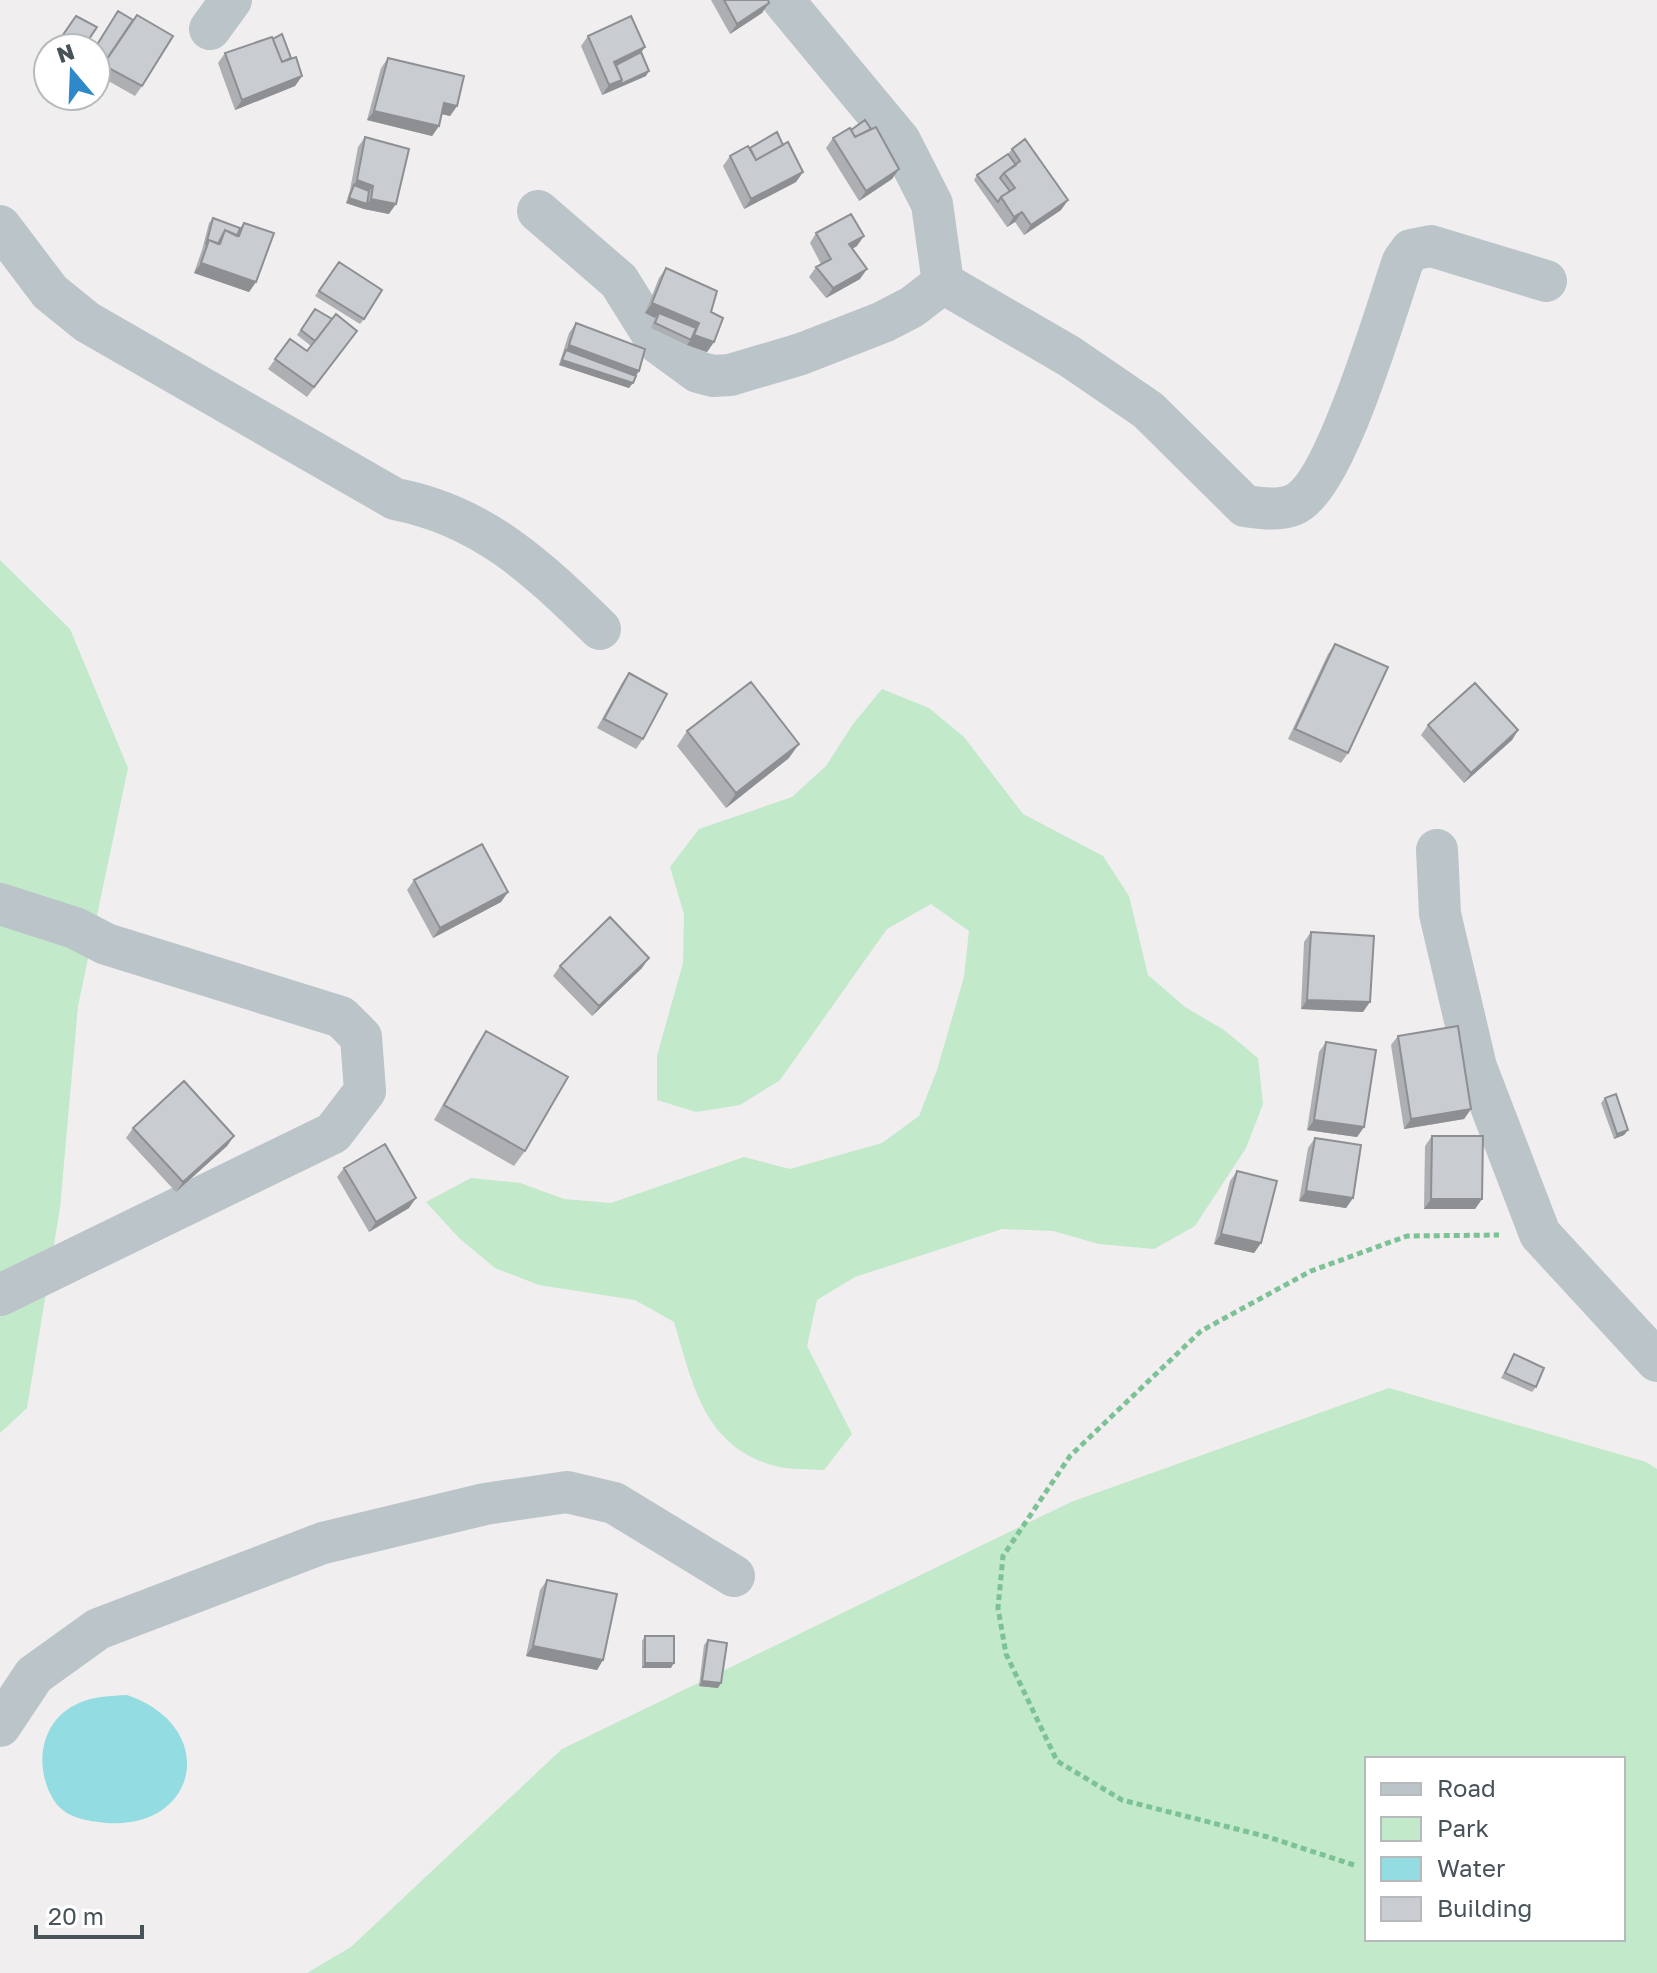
<svg xmlns="http://www.w3.org/2000/svg" width="1657" height="1973" font-family="'Golos Text',sans-serif">
<style>
.green{fill:#c1e9ca;fill-rule:evenodd}
.water{fill:#93dce1}
.lines{fill:none;stroke-linecap:round;stroke-linejoin:round}
.path{stroke:#7dc296;stroke-width:5;stroke-dasharray:6 4;stroke-linecap:butt}
.street{stroke:#bbc4c9;stroke-width:42}
.wall{fill:#adafb3}
.shaded-wall{fill:#8d8f92}
.building{fill:#c9ccd0;stroke:#8d8f92;stroke-width:2}
</style>
<rect width="100%" height="100%" fill="#f0eeee"/>
<path class="green" d="M0 560 70 629 128 768 78 1006 60 1208 27 1408 0 1433Z
M882 689 929 708 964 737 1023 814 1103 856 1129 896 1148 975 1185 1007 1224 1030 1258 1058 1263 1104 1246 1148 1195 1226 1154 1249 1099 1244 1053 1231 1002 1229 855 1277 817 1300 807 1346 852 1434 824 1470C809 1469 790 1470 775 1466 703 1446 693 1384 674 1322L635 1300 539 1285 495 1268 459 1238 426 1202 471 1178 520 1183 564 1199 611 1203 744 1157 790 1169 882 1143 919 1116 937 1070 964 977 969 931 931 904 887 929 780 1080 740 1105 696 1112 657 1100V1056L683 963 684 914 670 867 699 829 792 797 826 766 853 724Z
M1389 1388 1646 1462 1657 1469V1973H307L351 1947 562 1749 1071 1502ZM1367 1759H1623V1939H1367Z"/>
<path class="water" d="M127 1695C223 1728 197 1836 98 1822 82 1820 65 1816 55 1802 33 1769 39 1720 79 1703 94 1696 111 1696 127 1695Z"/>
<g class="lines">
<path class="path" d="M1354 1865 1268 1837 1122 1800 1057 1761 1006 1654 998 1608 1003 1556 1070 1456 1201 1331 1311 1271 1407 1236 1499 1235"/>
<path class="street" d="M783 0 900 141 932 204 943 283
M210 29 231 0
M538 211 619 281 657 342 698 372 713 376 730 375 801 354 883 322 912 307 943 283 1069 356 1148 410 1245 506C1260 508 1278 511 1293 505 1336 488 1386 309 1403 261L1411 250 1431 246 1546 281
M0 226 50 292 87 322 395 499C484 516 537 568 600 629
M1437 850 1440 914 1476 1067 1540 1234 1657 1361
M0 904 75 928 106 944 341 1017 361 1037 365 1091 333 1133 0 1295
M0 1726 34 1675 98 1629 323 1543 485 1504 567 1492 614 1503 734 1576"/>
</g>
<path class="wall" d="M711 0H768L762 13 730 34Z
M76 16 83 48 54 47Z
M588 36 645 47 641 52 646 76 602 95 581 46Z
M273 39 291 58 302 76 295 86 235 110 218 63 225 53Z
M96 48 142 86 135 96 96 74Z
M388 58 457 106 450 116 441 114 439 126 432 136 367 120 381 68Z
M365 137 389 214 364 209 346 203 350 190 358 147Z
M833 138 899 169 892 179 859 201 826 148Z
M783 145 803 172 796 182 744 209 723 166 730 156 750 148Z
M1012 149 1068 200 1061 210 1024 235 1015 222 1007 227 974 180 977 175 1008 154Z
M213 218 240 228 244 223 256 282 249 292 194 273 202 250 209 223Z
M816 233 857 246 852 249 860 279 826 298 809 277 816 267 821 264 810 243Z
M339 262 364 319 360 324 315 296Z
M666 268 711 312 714 342 707 352 687 345 651 328 655 318 645 313 659 278Z
M315 309 350 341 307 397 268 369 290 339 307 351 311 346 297 335Z
M576 323 639 371 629 388 559 365 569 333Z
M1335 644 1348 753 1341 763 1288 739 1328 654Z
M629 673 643 739 636 749 597 728 622 683Z
M1428 725 1518 730 1512 740 1464 783 1421 735Z
M687 731 789 758 726 808 677 746Z
M414 880 508 892 501 902 433 938 407 890Z
M1311 932 1363 1012 1301 1009 1304 942Z
M560 966 642 968 592 1016 553 976Z
M486 1031 525 1151 514 1166 434 1120 476 1046Z
M1398 1036 1471 1109 1464 1119 1404 1129 1391 1045Z
M1326 1042 1364 1127 1357 1137 1307 1130 1319 1052Z
M1605 1098 1628 1130 1624 1135 1614 1139 1601 1103Z
M133 1128 234 1136 227 1146 176 1192 126 1138Z
M1432 1136 1482 1199 1475 1209H1424L1425 1146Z
M1315 1138 1353 1198 1346 1208 1299 1201 1308 1148Z
M344 1168 409 1208 369 1232 337 1177Z
M1237 1171 1261 1243 1254 1253 1214 1244 1230 1181Z
M1514 1354 1536 1387 1532 1392 1501 1378Z
M547 1580 603 1660 597 1670 526 1656 540 1590Z
M645 1636 671 1668H642V1641Z
M708 1640 718 1688 699 1686 704 1645Z"/>
<path class="shaded-wall" d="M769 3 762 13 730 34 737 24Z
M645 47 638 57 612 70 614 62Z
M649 71 646 76 602 95 609 85Z
M302 76 295 86 235 110 242 100Z
M444 103 457 106 450 116 437 113Z
M374 111 439 126 432 136 367 120Z
M899 169 892 179 859 201 866 191Z
M803 172 796 182 744 209 751 199Z
M357 180 373 186 366 196 354 185 350 190Z
M349 198 367 204 371 199 396 204 389 214 364 209 346 203Z
M1068 200 1061 210 1024 235 1031 225Z
M1022 212 1015 222 1007 227 1014 217Z
M864 236 857 246 842 254 849 244Z
M201 263 256 282 249 292 194 273Z
M867 269 860 279 826 298 833 288Z
M652 303 699 323 692 333 659 313 655 318 645 313Z
M694 335 714 342 707 352 687 345Z
M569 345 639 371 632 381 566 350Z
M562 360 633 383 629 388 559 365Z
M1518 730 1512 740 1464 783 1471 773Z
M799 744 789 758 726 808 736 793Z
M508 892 501 902 433 938 440 928Z
M649 958 642 968 592 1016 599 1006Z
M1307 1000 1370 1002 1363 1012 1301 1009Z
M1471 1109 1464 1119 1404 1129 1411 1119Z
M1314 1120 1364 1127 1357 1137 1307 1130Z
M1628 1130 1624 1135 1614 1139 1617 1134Z
M234 1136 227 1146 176 1192 183 1182Z
M1306 1191 1353 1198 1346 1208 1299 1201Z
M416 1198 409 1208 369 1232 376 1222Z
M1431 1199H1482L1475 1209H1424Z
M1221 1234 1261 1243 1254 1253 1214 1244Z
M533 1646 603 1660 597 1670 526 1656Z
M645 1663H674L671 1668H642Z
M702 1681 721 1683 718 1688 699 1686Z"/>
<path class="building" d="M724 0H768L769 3 737 24Z
M118 11 133 20 100 69 96 67V48H95Z
M137 15 173 36 142 86 103 65Z
M76 16 97 27 83 48H67L58 42Z
M631 16 645 47 614 62 622 80 609 85 588 36Z
M282 34 291 58 282 62 273 39Z
M272 37 282 62 296 57 302 76 242 100 225 53Z
M641 52 649 71 619 85 622 80 616 65Z
M388 58 464 76 457 106 444 103 439 126 374 111Z
M865 120 871 129 855 137 851 130Z
M876 127 899 169 866 191 833 138 850 128 855 137Z
M777 132 783 145 756 160 750 148Z
M365 137 409 149 396 204 371 199 373 186 357 180Z
M1025 139 1068 200 1031 225 1022 212 1014 217 1001 197 1015 188 1004 173 1020 161 1012 149Z
M788 142 803 172 751 199 730 156 748 146 756 160Z
M1008 154 1016 165 1004 173 1000 178 1010 191 1001 197 998 202 977 175Z
M354 185 369 191 367 204 349 198Z
M851 214 864 236 849 244 867 269 833 288 816 267 831 259 816 233Z
M213 218 240 228 237 236 225 230 218 244 209 240 206 245Z
M244 223 274 233 256 282 201 263 209 240 220 244 225 230 239 236Z
M339 262 382 290 364 319 319 291Z
M666 268 717 291 711 312 723 318 714 342 694 335 699 323 652 303Z
M315 309 332 319 315 341 301 330Z
M659 313 696 328 691 340 655 323Z
M336 314 357 331 314 387 275 359 290 339 307 351Z
M576 323 645 349 639 371 569 345Z
M566 350 636 376 633 383 562 360Z
M1335 644 1388 667 1348 753 1295 729Z
M629 673 667 694 643 739 604 719Z
M751 682 799 744 736 793 687 731Z
M1475 683 1518 730 1471 773 1428 725Z
M482 844 508 892 440 928 414 880Z
M610 917 649 958 599 1006 560 966Z
M1311 932 1374 936 1370 1002 1307 1000Z
M1458 1026 1471 1109 1411 1119 1398 1036Z
M486 1031 568 1077 525 1151 444 1105Z
M1326 1042 1376 1050 1364 1127 1314 1120Z
M184 1081 234 1136 183 1182 133 1128Z
M1616 1094 1628 1130 1617 1134 1605 1098Z
M1432 1136H1483L1482 1199H1431Z
M1315 1138 1361 1145 1353 1198 1306 1191Z
M385 1144 416 1198 376 1222 344 1168Z
M1237 1171 1277 1181 1261 1243 1221 1234Z
M1514 1354 1544 1368 1536 1387 1505 1373Z
M547 1580 617 1594 603 1660 533 1646Z
M645 1636H674V1663H645Z
M708 1640 727 1643 721 1683 702 1681Z"/>
<rect x="1365" y="1757" width="260" height="184" fill="#ffffff" stroke="#b6babd" stroke-width="2"/>
<rect x="1381" y="1783" width="40" height="12" fill="#bbc4c9" stroke="#b6babd" stroke-width="2"/>
<text x="1437" y="1797" font-size="24" fill="#485359">Road</text>
<rect x="1381" y="1817" width="40" height="24" fill="#c1e9ca" stroke="#b6babd" stroke-width="2"/>
<text x="1437" y="1837" font-size="24" fill="#485359">Park</text>
<rect x="1381" y="1857" width="40" height="24" fill="#93dce1" stroke="#b6babd" stroke-width="2"/>
<text x="1437" y="1877" font-size="24" fill="#485359">Water</text>
<rect x="1381" y="1897" width="40" height="24" fill="#c9ccd0" stroke="#b6babd" stroke-width="2"/>
<text x="1437" y="1917" font-size="24" fill="#485359">Building</text>
<g transform="translate(72 72) rotate(341)"><circle r="38" fill="#ffffff" stroke="#b6babd" stroke-width="2"/>
<path d="M0-6L14 30L0 20L-14 30Z" fill="#2f89c9"/>
<text y="-12" font-size="22" font-weight="bold" text-anchor="middle" fill="#485359">N</text>
</g>
<path d="M36 1925v12h106v-12" fill="none" stroke="#485359" stroke-width="4"/>
<text x="48" y="1925" font-size="24" fill="#485359" stroke="#ffffff" stroke-width="6" paint-order="stroke">20 m</text>
</svg>
